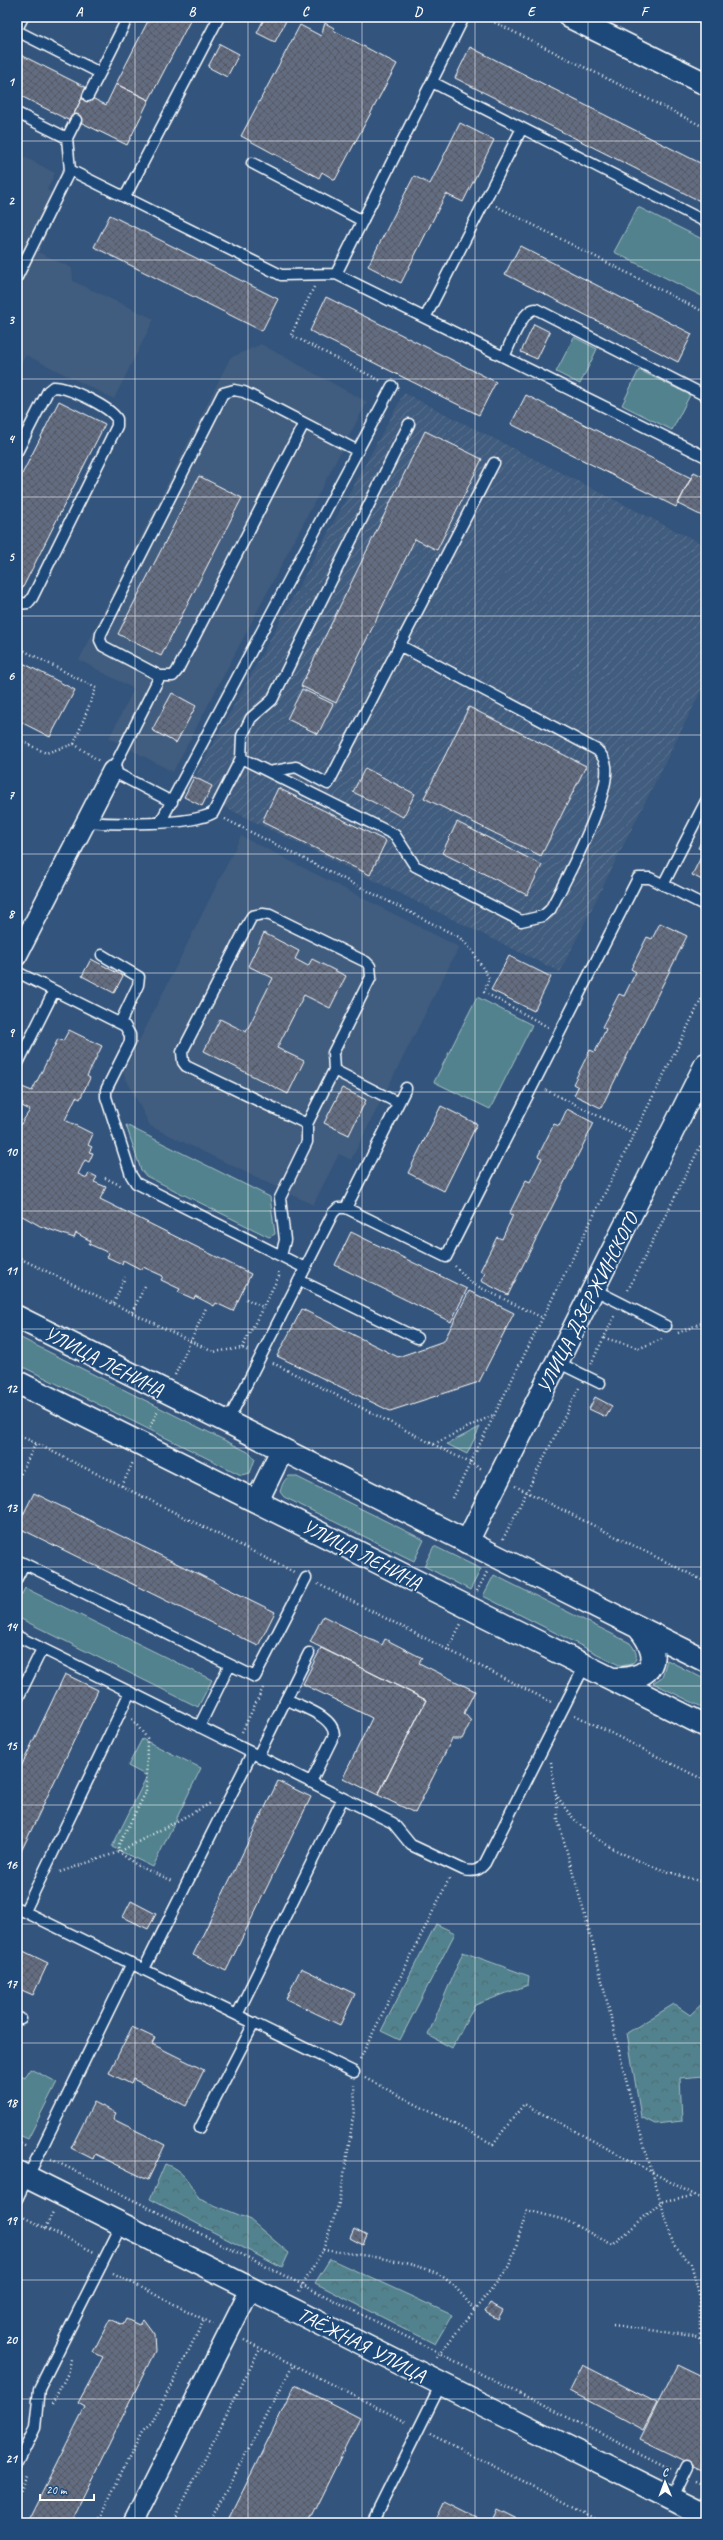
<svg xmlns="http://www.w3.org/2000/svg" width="723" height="2540" font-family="Caveat,sans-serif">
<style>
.built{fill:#415c7e}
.industrial{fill:url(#industrial-furrows)}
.green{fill:#51828d;stroke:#a8c0c6}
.forest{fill:url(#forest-crowns);stroke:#a8c0c6}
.building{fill:url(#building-cross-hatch);stroke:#fff}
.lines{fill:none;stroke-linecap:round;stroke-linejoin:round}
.service-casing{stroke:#fff;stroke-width:13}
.minor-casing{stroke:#fff;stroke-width:22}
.tertiary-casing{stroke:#fff;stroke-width:25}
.secondary-casing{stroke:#fff;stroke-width:25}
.primary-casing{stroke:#fff;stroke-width:25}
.path{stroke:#fff;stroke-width:2.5;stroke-dasharray:1 3;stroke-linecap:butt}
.service{stroke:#1f4a7a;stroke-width:10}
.minor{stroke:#1f4a7a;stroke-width:19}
.tertiary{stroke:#1f4a7a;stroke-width:22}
.secondary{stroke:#1f4a7a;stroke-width:22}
.primary{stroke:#1f4a7a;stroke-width:22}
.grid{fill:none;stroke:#fff;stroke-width:1;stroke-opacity:0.55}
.labels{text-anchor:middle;stroke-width:3.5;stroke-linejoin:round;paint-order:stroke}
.street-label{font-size:20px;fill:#fff;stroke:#1f4a7a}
.neatline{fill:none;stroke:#fff;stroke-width:1.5}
.grid-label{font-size:13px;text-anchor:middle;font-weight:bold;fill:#fff}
</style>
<defs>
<pattern id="industrial-furrows" width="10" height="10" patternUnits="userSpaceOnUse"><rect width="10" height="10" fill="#415c7e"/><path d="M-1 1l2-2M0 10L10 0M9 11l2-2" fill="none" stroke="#5e7491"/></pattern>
<pattern id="forest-crowns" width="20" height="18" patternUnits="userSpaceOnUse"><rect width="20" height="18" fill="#51828d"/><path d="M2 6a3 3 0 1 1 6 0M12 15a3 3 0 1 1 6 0" fill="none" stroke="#4f6a70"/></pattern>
<pattern id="building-cross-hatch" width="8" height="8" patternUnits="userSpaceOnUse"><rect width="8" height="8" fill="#636d82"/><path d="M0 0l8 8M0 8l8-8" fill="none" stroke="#555962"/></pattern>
</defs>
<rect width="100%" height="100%" fill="#33547c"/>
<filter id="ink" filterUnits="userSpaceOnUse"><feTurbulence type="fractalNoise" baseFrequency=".025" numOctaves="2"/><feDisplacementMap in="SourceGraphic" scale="8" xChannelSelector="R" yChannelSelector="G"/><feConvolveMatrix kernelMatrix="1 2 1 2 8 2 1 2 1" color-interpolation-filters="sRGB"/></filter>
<g filter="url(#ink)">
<path class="built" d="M17 153 55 173 47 190 63 198 38 252 72 268 73 281 154 319 114 399 26 355 17 372Z
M261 344 367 402 173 772 109 738 134 689 79 660 230 358Z
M241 836 459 947 351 1160 339 1154 313 1205 150 1126 123 1073Z"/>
<path class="industrial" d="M404 393 706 546V681L560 972 206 798 202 806 184 797Z"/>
<path class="green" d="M638 207 706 241V298L614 252Z
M574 337 597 349 580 384 556 372Z
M639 370 690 395 672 430 622 405Z
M477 997 532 1025 490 1109 434 1082Z
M126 1125 270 1197 275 1234 269 1237 146 1176 141 1170Z
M17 1336 250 1453 255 1459 250 1473 241 1475 17 1364Z
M480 1427 467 1454 447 1444Z
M289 1476H295L424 1540 414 1561 284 1497 280 1492C282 1485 283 1481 289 1476Z
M434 1546 481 1569 470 1590 424 1566Z
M494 1575 630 1643C642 1657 636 1667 619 1665L483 1596Z
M25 1588 212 1680 198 1707 17 1617V1604Z
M667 1660 706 1680V1709L653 1683 662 1677Z
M142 1739 201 1768 153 1867 112 1847 147 1776 128 1766Z
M30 2069 57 2082 28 2139 17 2134V2074L25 2078Z"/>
<path class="forest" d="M436 1924 455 1933 400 2040 381 2031Z
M463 1952 529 1976 528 1985 475 2005 452 2048 428 2035Z
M706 2000V2080L704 2076 680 2078 682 2121 655 2124 641 2117 627 2033 674 2004 690 2015Z
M165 2164C183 2170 190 2183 199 2199L249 2219 289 2253 282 2268 150 2199Z
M330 2259 452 2315 435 2344 315 2283Z"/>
<path class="building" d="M150 17H192L149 100 116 84Z
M265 17H288L275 42 257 33Z
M325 23 334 28 333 30 397 64 335 180 322 172 319 178 241 136 300 25 321 36Z
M220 44 239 54 227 77 208 67Z
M470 47 706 166V204L455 78Z
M17 53 87 88 70 121 17 94Z
M116 84 149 100 127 145 72 118 84 94 106 105Z
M460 123 494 140 463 202 446 194 401 283 368 266 414 176 430 184Z
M110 215 278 299 262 331 94 247Z
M520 246 692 334 678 362 505 274Z
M326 297 496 382 479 415 310 331Z
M534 324 550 332 537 359 521 352Z
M526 395 691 478 676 507 511 424Z
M59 401 105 424 21 591 17 589V484Z
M425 431 482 459 437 550 415 539 336 703 301 686Z
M694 472 706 478V518L678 504Z
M199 476 242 498 161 656 118 634Z
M17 660 75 690 50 737 17 720Z
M302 689 333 704 318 734 287 719Z
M172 693 196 706 176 743 152 730Z
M469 707 586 766 541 856 424 798Z
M365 768 415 794 403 817 353 792Z
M194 777 212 786 202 806 184 797Z
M278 788 386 841 370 875 262 822Z
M457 822 542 865 527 895 442 853Z
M706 832V882L692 875 704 851 698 848Z
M660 923 687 936 601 1108 574 1095 578 1087 573 1084 590 1050 595 1052 606 1029 602 1027 619 994 624 996 636 972 631 969 647 937 652 939Z
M264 933 299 951 295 959 308 966 312 959 346 976 330 1008 304 995 277 1048 304 1061 288 1094 204 1051 220 1019 246 1032 273 978 248 966Z
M509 956 551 977 534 1011 491 990Z
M91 959 123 976 114 993 82 976Z
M69 1030 102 1046 87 1076 90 1078 80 1099 76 1097 65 1120 93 1134 88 1145 92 1147 89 1152 93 1153 89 1162 85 1160 78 1174 87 1178 89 1173 97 1177 94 1182 106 1187 100 1199 251 1274 233 1311 216 1303 214 1306 195 1296 194 1299 178 1292 180 1289 161 1280 163 1276 143 1267 142 1270 123 1260 122 1264 107 1257 109 1253 89 1244 91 1241 76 1233 74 1238 60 1233 40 1226 17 1213V1130L30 1110 22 1106 23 1103 17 1100V1097L22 1087 32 1091 58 1039 63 1041Z
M342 1088 366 1100 349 1135 324 1123Z
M441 1106 477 1124 444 1191 408 1173Z
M567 1109 594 1123 508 1295 481 1281 485 1273 480 1271 497 1237 502 1239 513 1215 509 1214 526 1180 530 1182 542 1158 538 1156 554 1124 559 1126Z
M351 1232 467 1289 451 1322 335 1265Z
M469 1291 514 1313 479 1382 390 1411 277 1356 302 1309 398 1357 444 1341Z
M595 1397 612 1406 606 1417 589 1409Z
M34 1493 275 1612 258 1646 17 1527Z
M323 1616 382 1645 385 1639 422 1658 419 1663 475 1691 464 1713 471 1721 462 1739H452L415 1813 378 1795 426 1700 310 1642Z
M321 1648 426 1700 378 1795 343 1778 372 1718 303 1684Z
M65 1674 98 1690 17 1860V1775Z
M278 1781 311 1797 226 1971 193 1955Z
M131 1901 156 1914 148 1929 123 1917Z
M17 1948 48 1963 33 1995 17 1988Z
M301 1968 355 1994 340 2025 286 1999Z
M132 2027 155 2038 152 2044 204 2070 186 2106 133 2079 131 2084 109 2073Z
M94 2102 116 2113 113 2119 165 2145 148 2180 95 2154 93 2159 71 2148Z
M354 2229 367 2236 363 2245 350 2238Z
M490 2303 503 2310 498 2319 485 2312Z
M110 2319 123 2325 126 2319 139 2325 143 2319 154 2334 155 2351 70 2523H27L85 2407 78 2403 103 2357 93 2352Z
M583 2365 657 2403 643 2430 570 2391Z
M677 2365 706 2379V2471L640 2439Z
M295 2385 360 2418 308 2523H227Z
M445 2502 487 2523H435Z
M497 2509 525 2523H490Z"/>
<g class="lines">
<defs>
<path id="service" d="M17 29 23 17
M17 31 100 73 88 96
M100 73 128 17
M432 82 706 222
M17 113 67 138 70 170 281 275 336 274 706 457
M67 138 76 120
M252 163 363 221
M125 197 219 17
M336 274 464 17
M17 277 70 170
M425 318 522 128
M504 357C510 345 522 309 536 309L706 396
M17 452 48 391 53 387C67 386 110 407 117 419V426L32 598 28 603 17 604
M160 676 103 646 100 640 101 634 223 393 234 390 244 392 358 451
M241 758 395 835 415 866 521 921 543 916 550 910C566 880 610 798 606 766 605 760 601 754 597 750L399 645
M269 772 296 767 328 784 494 463
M172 802 112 771 160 676H173L177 671 304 423
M161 821 392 386
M85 822C113 824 189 826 213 813L241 758 242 736 251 718 272 700 409 424
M663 885 706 801
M102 955 139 977 138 985 120 1023
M17 972 125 1026 130 1035V1042L106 1090V1097L131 1175 136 1183 305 1268
M17 1065 54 991
M334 1070 398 1103
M346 1208 406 1088
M281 1256 285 1240 280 1198 307 1142V1124L334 1070 333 1053 371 977 370 966 366 962 270 915 263 914 252 916 182 1052 183 1062 186 1066 307 1124
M299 1280 417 1338
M593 1289 666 1326
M557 1362 600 1383
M227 1423 333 1213 338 1208H346L446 1257 638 878H650L706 906
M17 1560 255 1677 306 1578
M17 1578 24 1564
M17 1636 393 1823 411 1845 464 1870C473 1872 479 1871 485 1863L585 1665
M286 1699C301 1707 334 1716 334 1735L311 1782
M17 1700 42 1649
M199 1727 229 1666
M258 1756 309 1653
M17 1908 354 2072
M25 1911 130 1692
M144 1969 252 1753
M237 2015 343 1798
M17 2017 21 2019
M200 2128 254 2023
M17 2199 132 1963
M17 2465 35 2428 39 2389 122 2224
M671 2499 687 2466
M372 2523 441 2384"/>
<path id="minor" d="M17 956 112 771
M133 2523 251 2288"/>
<path id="tertiary" d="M467 1542 706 1064"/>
<path id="secondary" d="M17 2172 706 2516"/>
<path id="primary" d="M570 17 706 84
M17 1317 706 1661
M17 1382 706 1726
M257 1501 282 1450
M613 1679C653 1680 665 1659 638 1627"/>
</defs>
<use href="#service" class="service-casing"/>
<use href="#minor" class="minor-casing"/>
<use href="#tertiary" class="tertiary-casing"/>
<use href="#secondary" class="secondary-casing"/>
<use href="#primary" class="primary-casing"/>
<path class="path" d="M484 17 706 128
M689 17 706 26
M496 206 706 313
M314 287 291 335 381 381
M17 647 96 688 74 744 46 753 17 739
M74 744 99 761
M225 819 459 937 471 949 489 978 484 992 548 1027
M546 1090 633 1133
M105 1178 122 1186
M17 1257 213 1352 242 1348 249 1351
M455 1266 471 1283 543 1318
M628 1290 706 1135
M246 1299 263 1307
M114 1303 125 1277
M132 1312 145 1286
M678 1333 706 1321
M604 1338 640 1348 662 1339
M242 1348 279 1276 278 1270
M273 1363 482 1469
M591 1364 615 1315
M175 1375 206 1308
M150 1427 158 1410
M17 1434 294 1572
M434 1444 495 1414
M17 1481 36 1443
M122 1486 133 1462
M515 1486 706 1582
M453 1498 706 990
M503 1539 579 1388
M318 1584 551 1702
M477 1591 487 1572
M447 1650 461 1624
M575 1715 706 1781
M132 1719 147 1738 146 1792 118 1846 119 1852 138 1866 173 1881
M242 1732 263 1688
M551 1762C553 1772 552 1787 557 1795 585 1848 653 1868 706 1883
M556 1794 558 1820 593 1944 632 2104 674 2247 691 2263 700 2298V2337L706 2358
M60 1872 119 1852 211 1803
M360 2059 450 1877
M365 2078 493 2144 524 2104 706 2201
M17 2142 27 2147
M51 2159 671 2469
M17 2214 94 2252
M45 2228 53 2212
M323 2250C349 2253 423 2262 443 2277 456 2286 465 2298 474 2310
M113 2273 213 2324
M299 2291 323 2250 340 2200 355 2105 354 2085
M613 2325 700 2337
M701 2335 706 2323
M244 2340 408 2423
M436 2358 510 2266 527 2210 565 2220 613 2245 662 2201 694 2196
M52 2404 69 2371 71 2359
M430 2434 606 2523
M695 2481 706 2486
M17 2498 29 2473
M97 2523 142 2432 152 2423 204 2320
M172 2523 260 2349
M209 2523 293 2365"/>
<use href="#service" class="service"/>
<use href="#minor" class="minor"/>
<use href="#tertiary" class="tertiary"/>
<use href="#secondary" class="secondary"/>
<use href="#primary" class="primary"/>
</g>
</g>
<path class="grid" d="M135 17V2523M248 17V2523M362 17V2523M475 17V2523M588 17V2523M17 141H706M17 260H706M17 379H706M17 497H706M17 616H706M17 735H706M17 854H706M17 973H706M17 1092H706M17 1211H706M17 1329H706M17 1448H706M17 1567H706M17 1686H706M17 1805H706M17 1924H706M17 2043H706M17 2161H706M17 2280H706M17 2399H706"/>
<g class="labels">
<g class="street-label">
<text transform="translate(587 1303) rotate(-63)" y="7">УЛИЦА ДЗЕРЖИНСКОГО</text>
<text transform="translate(104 1361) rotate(27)" y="7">УЛИЦА ЛЕНИНА</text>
<text transform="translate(362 1554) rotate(27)" y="7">УЛИЦА ЛЕНИНА</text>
<text transform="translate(362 2344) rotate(27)" y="7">ТАЁЖНАЯ УЛИЦА</text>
</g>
</g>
<rect width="723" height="2540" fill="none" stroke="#1f4a7a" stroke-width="44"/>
<g transform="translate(665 2482) rotate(359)" stroke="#1f4a7a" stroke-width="3" paint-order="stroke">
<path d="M0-3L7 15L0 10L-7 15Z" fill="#ffffff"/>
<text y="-6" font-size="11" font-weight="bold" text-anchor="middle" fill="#ffffff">С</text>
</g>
<path d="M40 2494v6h54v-6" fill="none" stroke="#ffffff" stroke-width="2"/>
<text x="46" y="2494" font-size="12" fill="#ffffff" stroke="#1f4a7a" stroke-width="3" paint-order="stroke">20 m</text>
<rect x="22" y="22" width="679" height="2496" class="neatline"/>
<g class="grid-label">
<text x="79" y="16">A</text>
<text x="192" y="16">B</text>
<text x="305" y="16">C</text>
<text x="418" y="16">D</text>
<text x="531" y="16">E</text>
<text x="644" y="16">F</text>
<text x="11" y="86">1</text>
<text x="11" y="205">2</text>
<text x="11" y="324">3</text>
<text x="11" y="443">4</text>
<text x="11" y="561">5</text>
<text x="11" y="680">6</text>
<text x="11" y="799">7</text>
<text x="11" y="918">8</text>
<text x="11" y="1037">9</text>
<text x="11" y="1156">10</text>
<text x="11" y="1275">11</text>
<text x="11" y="1393">12</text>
<text x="11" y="1512">13</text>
<text x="11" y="1631">14</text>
<text x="11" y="1750">15</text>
<text x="11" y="1869">16</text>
<text x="11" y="1988">17</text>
<text x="11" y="2107">18</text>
<text x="11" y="2225">19</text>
<text x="11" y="2344">20</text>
<text x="11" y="2463">21</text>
</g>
</svg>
